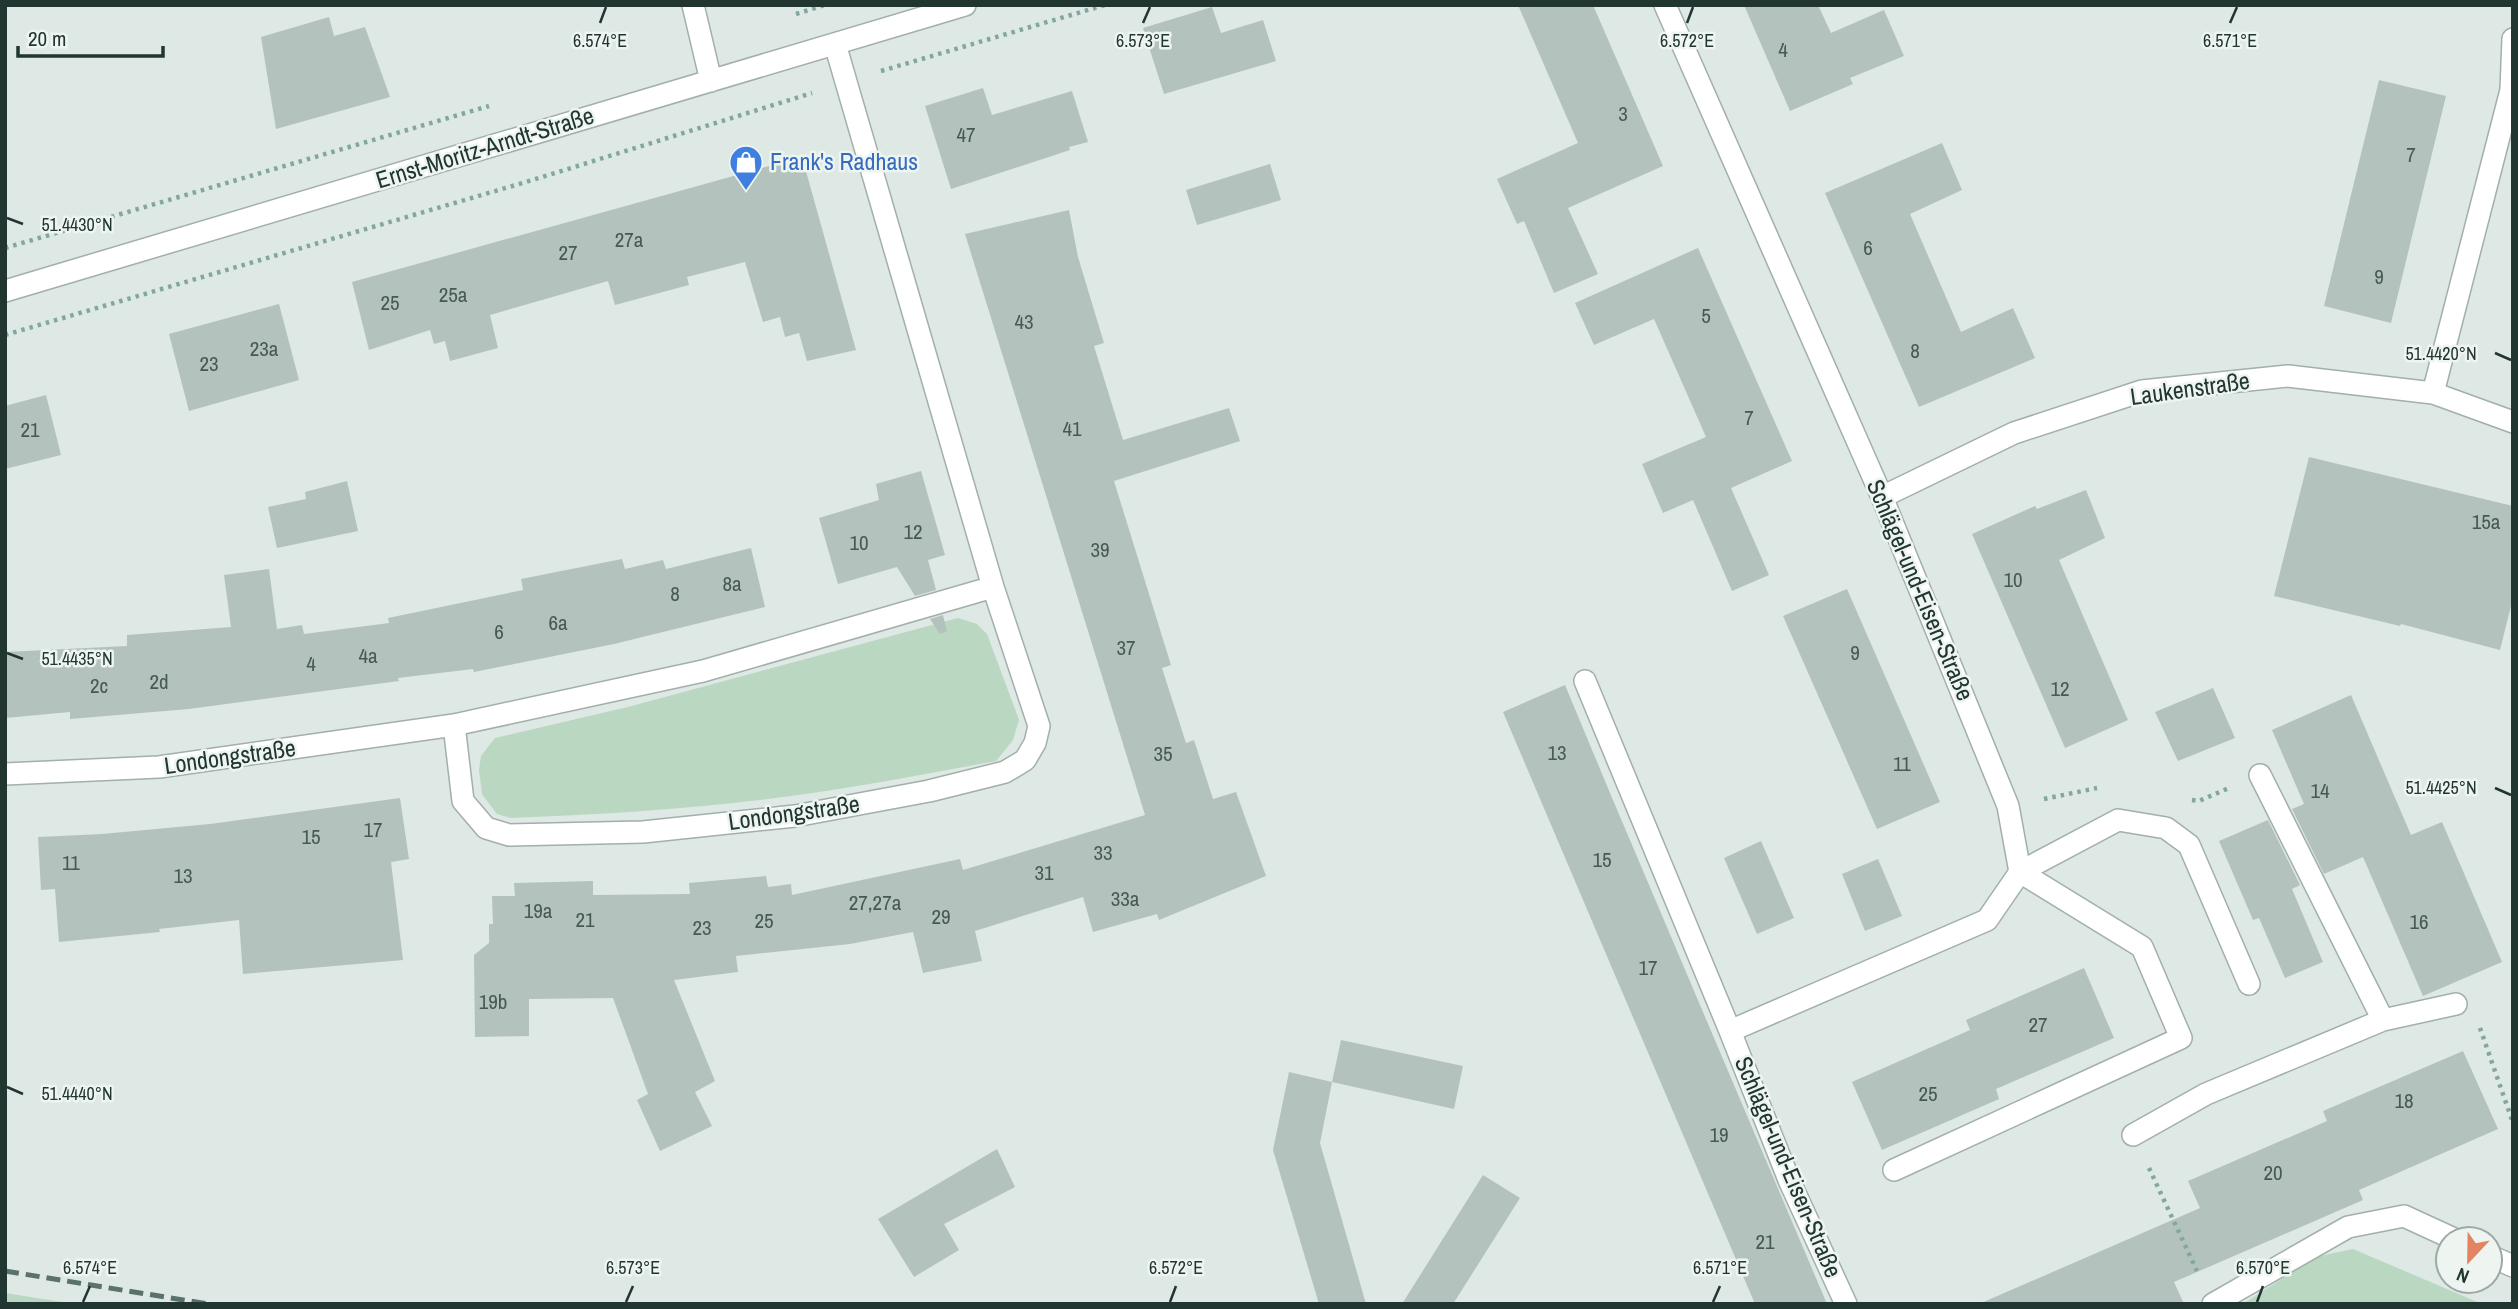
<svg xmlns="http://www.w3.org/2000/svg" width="2518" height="1309" font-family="'Archivo Narrow',sans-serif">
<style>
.green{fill:#b9d7c1}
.building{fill:#b4c2bd}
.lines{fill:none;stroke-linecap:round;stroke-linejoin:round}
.minor-casing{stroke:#a2afaa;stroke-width:24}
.path{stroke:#82a89d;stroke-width:4.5;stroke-dasharray:3.5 5;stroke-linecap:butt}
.minor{stroke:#fff;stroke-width:21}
.rail{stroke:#5b716c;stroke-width:5;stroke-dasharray:14 7;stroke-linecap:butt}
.ticks{fill:none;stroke:#213630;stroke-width:2.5}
.labels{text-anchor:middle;stroke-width:5;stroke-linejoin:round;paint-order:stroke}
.number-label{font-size:21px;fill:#465953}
.street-label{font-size:24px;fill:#213630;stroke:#eef5f1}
.shop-label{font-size:24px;fill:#366cbe;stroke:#eef5f1;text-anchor:start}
.ticks-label{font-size:18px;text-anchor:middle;fill:#213630;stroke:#eef5f1;stroke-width:5;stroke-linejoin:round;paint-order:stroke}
</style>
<rect width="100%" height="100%" fill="#dee8e4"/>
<path class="green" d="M958 618 977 624 987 634 1019 720 1013 740 996 761C909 777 821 794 733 803 659 811 585 815 511 818L497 814 482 794 479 770 481 756 495 738 628 707Z
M2353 1249 2482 1304H2243L2315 1257Z
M5 1293 75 1304H5Z"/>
<path class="building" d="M1518 5H1593L1663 166 1568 208 1598 274 1554 293 1524 221 1517 224 1497 179 1578 143Z
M1744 5H1818L1831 33 1884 10 1904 56 1850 78 1853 84 1790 111Z
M1212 7 1221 33 1263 20 1276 61 1164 94 1143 28Z
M329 17 334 36 365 27 390 97 276 129 261 37Z
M2379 80 2446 96 2391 323 2324 306Z
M983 88 992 115 1072 91 1088 142 1069 147 1070 150 951 189 925 106Z
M1942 143 1962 190 1910 214 1961 332 2013 308 2035 358 1919 407 1825 193Z
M802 157 856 350 807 361 799 333 785 337 780 317 763 322 745 262 687 277 689 285 615 305 608 281 490 315 498 348 450 361 445 341 434 344 430 330 369 350 352 282Z
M1270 164 1281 200 1197 225 1186 190Z
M1069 210 1078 257 1104 343 1094 346 1123 440 1229 408 1240 441 1114 481 1171 665 1162 668 1186 743 1194 740 1213 799 1236 792 1266 876 1159 920 1157 914 1093 932 1083 897 975 931 982 961 923 973 913 932 850 944 736 956 738 972 674 980 715 1081 695 1092 712 1126 660 1151 637 1100 648 1094 613 998 529 999V1036L475 1037 474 955 489 943V924H493L492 896H515L514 883 593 881V895L690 894 689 883 766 876 768 887 791 884 792 895 960 859 963 870 1145 815 965 234Z
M1698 248 1792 461 1731 488 1769 575 1732 591 1693 500 1663 513 1642 464 1706 437 1654 319 1594 345 1575 303Z
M279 304 299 380 189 411 169 334Z
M46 395 61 455 5 469V406Z
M2309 457 2513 506V598L2500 650 2401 624 2400 626 2274 596Z
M921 471 945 555 928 560 936 590 915 596 897 567 838 584 819 518 879 500 876 484Z
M347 481 358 531 277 548 268 507 306 499 305 492Z
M2086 490 2105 538 2059 560 2128 720 2065 748 1972 534 2035 506 2037 509Z
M751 548 765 607 614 644 474 672 473 669 398 678 399 681 189 709 70 719V712L5 718V652L127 646V635L231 627 224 575 269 569 277 629 302 625 304 634 389 623 388 618 523 590 521 579 622 559 625 569 663 560 666 569Z
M1847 589 1940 802 1877 829 1783 616Z
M943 615 947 631 940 634 930 619Z
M1565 685 1610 793 1827 1304H1755L1549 820 1503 712Z
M2213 688 2235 738 2178 761 2155 712Z
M2351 695 2411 835 2442 822 2502 962 2423 996 2363 857 2324 874 2292 809 2304 804 2272 730Z
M400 798 409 859 391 862 403 960 243 974 239 920 159 929 160 932 59 942 55 889 41 890 38 837 102 834 210 824Z
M2268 820 2300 885 2292 889 2323 962 2285 978 2259 918 2253 920 2219 841Z
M1761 841 1794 918 1757 934 1724 858Z
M1878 859 1902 916 1865 931 1842 874Z
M2084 968 2114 1038 1996 1089 1999 1099 1882 1150 1852 1082 1970 1030 1966 1020Z
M1341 1040 1463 1066 1454 1109 1332 1082Z
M2463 1051 2498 1129 2359 1190 2363 1200 2174 1282 2184 1304H1979L2200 1208 2188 1181 2327 1121 2323 1111Z
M1289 1072 1332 1082 1320 1143 1366 1304H1319L1273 1150Z
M997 1149 1015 1187 944 1224 959 1250 914 1277 878 1219Z
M1483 1175 1520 1198 1453 1304H1402Z"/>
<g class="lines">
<defs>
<path id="minor" d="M693 5 711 81
M1665 5 1882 497 2008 806 2020 872 1987 920 1730 1031
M5 291 965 5
M2433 393 2511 90 2513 39
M1882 497 2014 433 2142 391 2288 376 2433 393 2513 422
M1585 681 1730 1031 1789 1180 1846 1304
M454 725 463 801 486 828 509 835 643 832 795 816 929 791 1005 772 1025 760 1035 743 1039 726 993 587
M5 774 159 767 454 725 703 671 993 587 835 44
M2260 775 2383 1020
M2133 1135 2206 1094 2383 1020 2456 1004
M1894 1170 2181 1038 2142 947 2020 872 2118 820 2166 828 2189 845 2249 984
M2490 1256 2513 1266
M2213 1304 2348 1227 2404 1216 2454 1239"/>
</defs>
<use href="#minor" class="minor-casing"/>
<path class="path" d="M796 14 825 5
M881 71 1105 5
M5 248 489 106
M5 335 526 182 812 93
M2044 799 2097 788
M2192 800 2199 801 2229 788
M2480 1028 2513 1123
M2149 1168 2197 1271"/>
<use href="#minor" class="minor"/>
<path class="rail" d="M5 1271 208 1304"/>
</g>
<path class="ticks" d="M600 23 606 7M1143 23 1150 7M1687 23 1693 7M2230 23 2237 7M7 218 23 224M2495 353 2511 360M7 653 23 659M2495 788 2511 795M7 1087 23 1094M83 1302 90 1286M626 1302 633 1286M1170 1302 1176 1286M1713 1302 1720 1286M2257 1302 2263 1286"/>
<defs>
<symbol id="shop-pin" viewBox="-11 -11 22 30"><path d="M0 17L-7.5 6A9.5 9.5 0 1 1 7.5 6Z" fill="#3f7fe0" stroke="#eef5f1"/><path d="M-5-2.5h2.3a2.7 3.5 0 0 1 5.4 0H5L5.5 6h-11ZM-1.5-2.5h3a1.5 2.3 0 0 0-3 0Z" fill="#fff"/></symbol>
</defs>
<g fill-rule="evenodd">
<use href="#shop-pin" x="727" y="143" width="38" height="52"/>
</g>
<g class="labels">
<g class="number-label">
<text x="1783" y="57">4</text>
<text x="1623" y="121">3</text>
<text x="966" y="142">47</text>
<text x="2411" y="162">7</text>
<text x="629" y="247">27a</text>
<text x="1868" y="255">6</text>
<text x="568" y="260">27</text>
<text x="2379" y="284">9</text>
<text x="453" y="302">25a</text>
<text x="390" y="310">25</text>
<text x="1706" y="323">5</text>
<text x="1024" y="329">43</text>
<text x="264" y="356">23a</text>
<text x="1915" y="358">8</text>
<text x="209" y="371">23</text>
<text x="1749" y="425">7</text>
<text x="1072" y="436">41</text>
<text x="30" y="437">21</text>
<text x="2486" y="529">15a</text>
<text x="913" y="539">12</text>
<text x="859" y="550">10</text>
<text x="1100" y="557">39</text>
<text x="2013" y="587">10</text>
<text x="732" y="591">8a</text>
<text x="675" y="601">8</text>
<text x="558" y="630">6a</text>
<text x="499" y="639">6</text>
<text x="1126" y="655">37</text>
<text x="1855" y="660">9</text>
<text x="368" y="663">4a</text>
<text x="311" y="671">4</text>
<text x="159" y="689">2d</text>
<text x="99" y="693">2c</text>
<text x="2060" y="696">12</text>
<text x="1557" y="760">13</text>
<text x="1163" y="761">35</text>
<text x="1902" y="771">11</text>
<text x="2320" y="798">14</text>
<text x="373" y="837">17</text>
<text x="311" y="844">15</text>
<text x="1103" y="860">33</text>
<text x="1602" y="867">15</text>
<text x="71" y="870">11</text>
<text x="1044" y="880">31</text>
<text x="183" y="883">13</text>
<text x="1125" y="906">33a</text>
<text x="875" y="910">27,27a</text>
<text x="538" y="918">19a</text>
<text x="941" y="924">29</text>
<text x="585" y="927">21</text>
<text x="764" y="928">25</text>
<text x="2419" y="929">16</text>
<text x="702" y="935">23</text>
<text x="1648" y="975">17</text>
<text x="493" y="1009">19b</text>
<text x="2038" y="1032">27</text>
<text x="1928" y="1101">25</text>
<text x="2404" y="1108">18</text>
<text x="1719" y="1142">19</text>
<text x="2273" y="1180">20</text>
<text x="1765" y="1249">21</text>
</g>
<g class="street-label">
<text transform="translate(485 148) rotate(-17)" y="8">Ernst-Moritz-Arndt-Straße</text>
<text transform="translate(2190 389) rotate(-8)" y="8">Laukenstraße</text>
<text transform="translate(1920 590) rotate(67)" y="8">Schlägel-und-Eisen-Straße</text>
<text transform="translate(230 757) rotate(-8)" y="8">Londongstraße</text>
<text transform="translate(794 813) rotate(-8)" y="8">Londongstraße</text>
<text transform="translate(1788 1167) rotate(67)" y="8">Schlägel-und-Eisen-Straße</text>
</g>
<g class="shop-label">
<text x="770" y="170">Frank's Radhaus</text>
</g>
</g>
<g class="ticks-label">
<text x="600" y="47">6.574°E</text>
<text x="1687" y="47">6.572°E</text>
<text x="1143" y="47">6.573°E</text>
<text x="2230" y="47">6.571°E</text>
<text x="77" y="231">51.4430°N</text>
<text x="2441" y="360">51.4420°N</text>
<text x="77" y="665">51.4435°N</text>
<text x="2441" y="794">51.4425°N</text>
<text x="77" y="1100">51.4440°N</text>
<text x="90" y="1274">6.574°E</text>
<text x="633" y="1274">6.573°E</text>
<text x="1176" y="1274">6.572°E</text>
<text x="1720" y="1274">6.571°E</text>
<text x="2263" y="1274">6.570°E</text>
</g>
<rect width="2518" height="1309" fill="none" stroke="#213630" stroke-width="14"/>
<g transform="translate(2469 1260) rotate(202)"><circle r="33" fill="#eef5f1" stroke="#9ca9a4" stroke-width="2"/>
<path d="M0-5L12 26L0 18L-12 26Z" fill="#e28362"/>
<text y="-10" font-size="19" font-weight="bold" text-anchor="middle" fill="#213630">N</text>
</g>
<path d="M18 46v10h145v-10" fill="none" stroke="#213630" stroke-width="3.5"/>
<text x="28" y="46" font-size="21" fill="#213630" stroke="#eef5f1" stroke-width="5" paint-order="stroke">20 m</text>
</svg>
